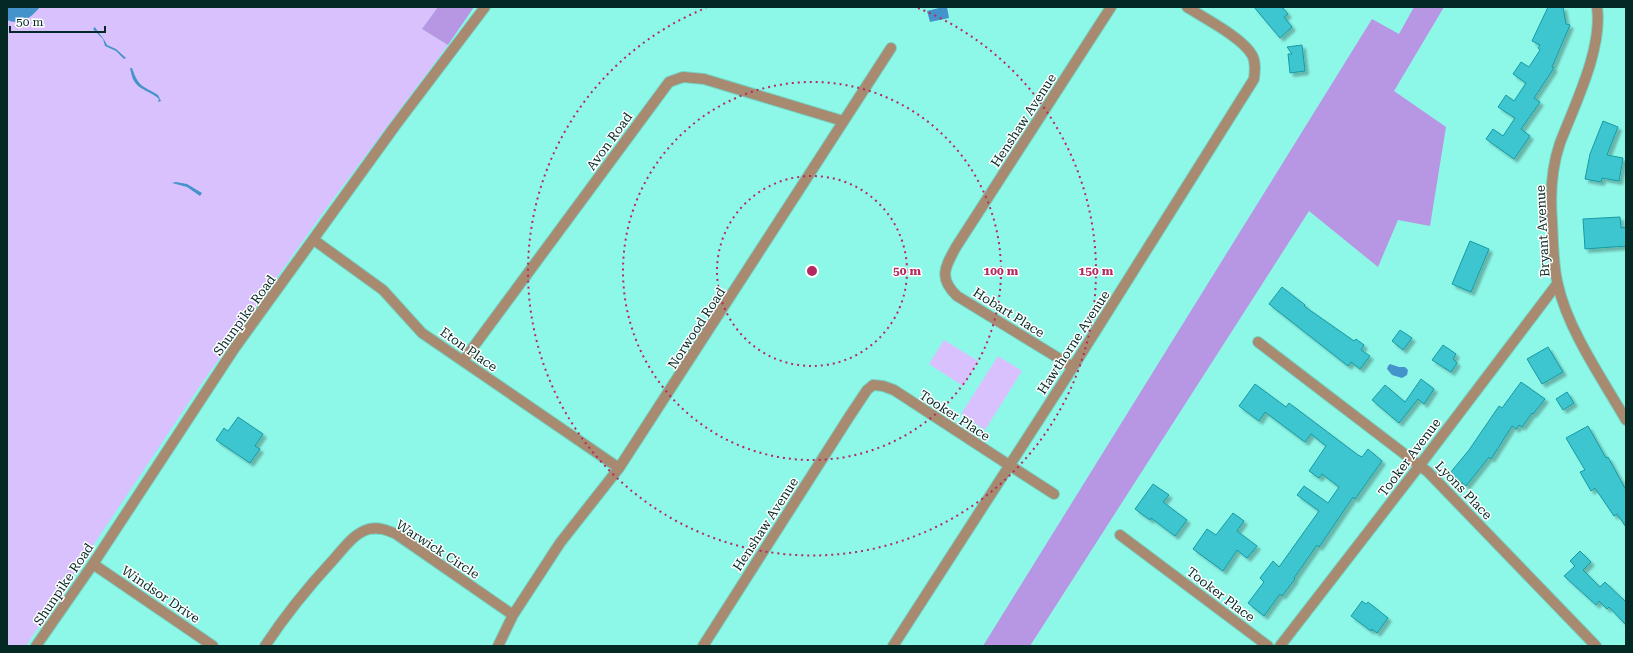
<svg xmlns="http://www.w3.org/2000/svg" width="1633" height="653" font-family="'Roboto Serif',serif">
<style>
.green{fill:#d9c1fd}
.forest{fill:#b796e4}
.water{fill:#4593cb}
.building{fill:#3cc5d0;stroke:#189aa3;filter:url(#shadow)}
.lines{fill:none;stroke-linecap:round;stroke-linejoin:round}
.minor-casing{stroke:#75d3c5;stroke-width:12}
.tertiary-casing{stroke:#75d3c5;stroke-width:12}
.minor{stroke:#a78a70;stroke-width:10}
.tertiary{stroke:#a78a70;stroke-width:10}
.ring{fill:none;stroke:#b62960;stroke-width:2;stroke-dasharray:2 4}
.labels{text-anchor:middle;stroke-width:3;stroke-linejoin:round;paint-order:stroke}
.street-label{font-size:13px;fill:#042823;stroke:#fff}
.centre{fill:#b62960;stroke:#fff;stroke-width:2}
.ring-label{font-size:12px;text-anchor:middle;font-weight:bold;fill:#b62960;stroke:#fff;stroke-width:3;stroke-linejoin:round;paint-order:stroke}
</style>
<defs>
<filter id="shadow"><feDropShadow dx="3.5" dy="3.5" stdDeviation="1" flood-color="#0004"/></filter>
</defs>
<rect width="100%" height="100%" fill="#8ef8e8"/>
<path class="green" d="M7 7H438L422 29 448 45 322 214 200 386 26 646H7Z
M944 340 978 361 963 386 929 364Z
M998 356 1022 371 985 430 961 414Z"/>
<path class="forest" d="M438 7H474L448 45 422 29Z
M1414 7H1444L1394 91 1446 127 1430 226 1398 220 1378 267 1309 211 1030 646H983L1372 19 1399 34Z"/>
<path class="water" d="M7 7H40C32 17 20 26 7 20Z
M943 7H947L949 18 930 22 927 11Z
M95 27C99 34 104 38 107 45L116 49 126 58 124 59 116 51 105 46 103 39 93 29Z
M130 68H132C139 88 142 85 158 95L161 101 158 102 159 99C152 92 139 90 134 81 132 78 131 72 130 68Z
M176 182 187 184 202 193 200 196 187 187 172 183Z
M1390 364 1399 367H1405L1408 370 1407 375 1402 378 1392 375 1387 369 1388 366Z"/>
<path class="building" d="M1254 7H1282L1288 14 1284 17 1292 27 1280 38Z
M1548 7H1563L1566 24 1570 25 1552 67 1554 68 1534 98 1540 102 1521 129 1530 136 1514 159 1486 139 1493 129 1503 136 1515 118 1498 107 1506 95 1514 101 1526 83 1513 74 1521 62 1529 67 1540 50 1538 48 1540 45 1532 41Z
M1302 45 1305 71 1290 73 1288 54H1292L1287 47Z
M1603 121 1618 127 1607 155 1623 158 1619 181 1602 178 1601 182 1585 179 1590 154Z
M1620 217 1621 228 1626 227V246L1585 249 1583 219Z
M1470 241 1489 249 1471 292 1452 284Z
M1282 287 1305 305 1304 306 1354 341 1356 339 1364 345 1361 350 1370 356 1360 369 1351 362 1348 366 1269 304Z
M1400 330 1412 338 1403 350 1392 341Z
M1443 345 1456 354 1453 359 1457 363 1451 372 1432 360Z
M1548 347 1563 372 1542 384 1527 359Z
M1421 379 1434 389 1424 404 1418 399 1399 423 1372 400 1385 385 1405 402Z
M1521 382 1545 399 1533 414 1532 413 1522 427 1519 425 1516 429 1512 426 1491 459 1489 457 1466 486 1450 473 1469 450 1499 406 1502 408Z
M1255 384 1286 407 1289 403 1358 455 1362 457 1368 449 1382 461 1355 499 1353 497 1319 547 1317 545 1294 578 1295 579 1282 596 1280 594 1264 616 1248 603 1264 582 1260 578 1273 561 1279 567 1319 511 1297 495 1304 486 1328 503 1339 487 1322 474 1319 478 1309 471 1326 446 1311 434 1305 442 1265 412 1259 421 1239 406Z
M1567 392 1574 403 1563 410 1556 399Z
M238 417 263 434 255 446 260 449 250 463 216 440 224 428 228 431Z
M1588 426 1606 458 1608 457 1626 490V527L1617 514 1614 516 1595 488 1591 491 1580 472 1585 470 1566 438Z
M1153 484 1169 495 1163 502 1187 520 1175 536 1151 518 1150 520 1135 509Z
M1233 513 1244 521 1237 531 1257 546 1247 558 1237 550 1223 571 1193 549 1207 529 1216 535Z
M1580 551 1591 562 1583 570 1600 587 1605 582 1626 602V625L1609 607 1607 609 1599 601 1596 605 1564 576 1575 566 1570 561Z
M1362 601 1366 604 1368 602 1388 618 1377 633 1372 629 1371 631 1351 616Z"/>
<g class="lines">
<defs>
<path id="minor" d="M1597 7C1603 48 1575 104 1560 143 1551 169 1550 195 1552 221 1553 241 1553 266 1558 285 1568 330 1603 380 1626 420
M314 240 383 290 422 333 619 468
M1258 342 1428 472 1596 646
M463 361 669 82 683 77 704 79 843 121
M1073 367 957 296C938 278 945 267 956 247L1111 7
M1120 535 1268 646
M93 564 213 646
M265 646C286 614 309 586 334 559 344 548 354 533 369 529 379 527 387 530 396 534L513 615
M498 646 513 615 560 543 619 468 891 48
M703 646 849 417 867 390 873 385 883 386 894 390 1009 465 1054 494
M893 646 1073 367 1254 79C1255 71 1256 62 1252 55 1243 38 1204 18 1187 7
M1280 646 1420 465 1557 284"/>
<path id="tertiary" d="M36 646 93 564 234 349 395 126 485 7"/>
</defs>
<use href="#minor" class="minor-casing"/>
<use href="#tertiary" class="tertiary-casing"/>
<use href="#minor" class="minor"/>
<use href="#tertiary" class="tertiary"/>
</g>
<g class="ring">
<circle cx="812" cy="271" r="95"/>
<circle cx="812" cy="271" r="189"/>
<path d="M918 8A284 284 0 1 1 706 8"/>
</g>
<g class="labels">
<g class="street-label">
<text transform="translate(1023 120) rotate(-57)" y="5">Henshaw Avenue</text>
<text transform="translate(609 141) rotate(-54)" y="5">Avon Road</text>
<text transform="translate(1542 231) rotate(-93)" y="5">Bryant Avenue</text>
<text transform="translate(1009 312) rotate(32)" y="5">Hobart Place</text>
<text transform="translate(244 315) rotate(-54)" y="5">Shunpike Road</text>
<text transform="translate(696 328) rotate(-57)" y="5">Norwood Road</text>
<text transform="translate(1073 342) rotate(-57)" y="5">Hawthorne Avenue</text>
<text transform="translate(469 349) rotate(35)" y="5">Eton Place</text>
<text transform="translate(955 415) rotate(33)" y="5">Tooker Place</text>
<text transform="translate(1409 457) rotate(-53)" y="5">Tooker Avenue</text>
<text transform="translate(1464 490) rotate(46)" y="5">Lyons Place</text>
<text transform="translate(765 524) rotate(-57)" y="5">Henshaw Avenue</text>
<text transform="translate(438 549) rotate(33)" y="5">Warwick Circle</text>
<text transform="translate(63 584) rotate(-56)" y="5">Shunpike Road</text>
<text transform="translate(161 594) rotate(34)" y="5">Windsor Drive</text>
<text transform="translate(1221 594) rotate(37)" y="5">Tooker Place</text>
</g>
</g>
<circle cx="812" cy="271" r="6" class="centre"/>
<g class="ring-label">
<text x="907" y="275">50 m</text>
<text x="1001" y="275">100 m</text>
<text x="1096" y="275">150 m</text>
</g>
<rect width="1633" height="653" fill="none" stroke="#042823" stroke-width="16"/>
<path d="M10 26v6h95v-6" fill="none" stroke="#042823" stroke-width="2"/>
<text x="16" y="26" font-size="12" fill="#042823" stroke="#ffffff" stroke-width="3" paint-order="stroke">50 m</text>
</svg>
